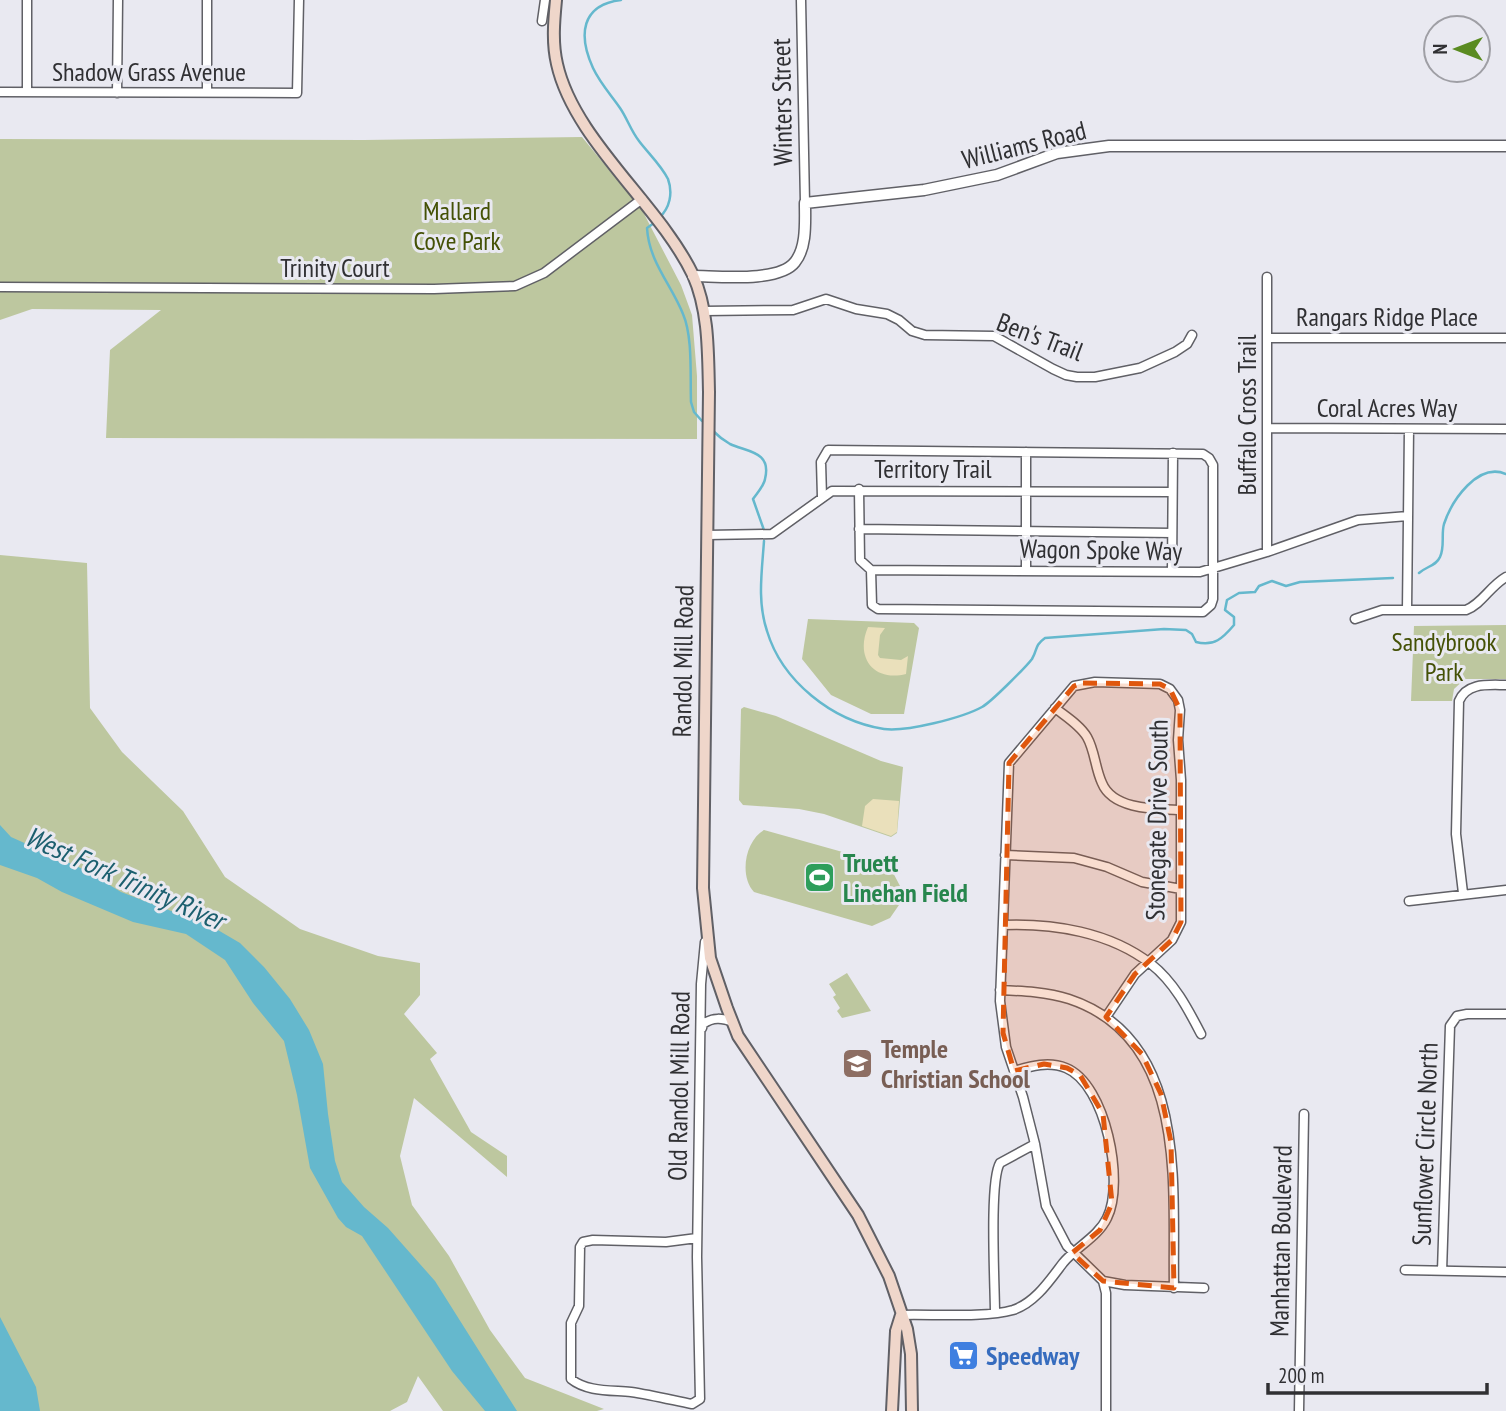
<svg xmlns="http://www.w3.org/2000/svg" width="1506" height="1411" font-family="'PT Sans Narrow',sans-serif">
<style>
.green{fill:#bdc79f}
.sand{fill:#eae0bb}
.water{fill:#65b8cd}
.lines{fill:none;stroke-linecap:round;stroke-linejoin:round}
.stream{stroke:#65b8cd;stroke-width:2.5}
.minor-casing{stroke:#606066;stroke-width:11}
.tertiary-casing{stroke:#606066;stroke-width:13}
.secondary-casing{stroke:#606066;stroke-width:14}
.minor{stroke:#fff;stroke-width:8}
.tertiary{stroke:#fff;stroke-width:10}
.secondary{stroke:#efd6ca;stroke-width:10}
.marked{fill:#df570e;fill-opacity:0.2;stroke:#df570e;stroke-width:5;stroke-dasharray:14 9;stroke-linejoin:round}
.labels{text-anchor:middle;stroke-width:6;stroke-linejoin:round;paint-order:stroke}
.street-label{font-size:26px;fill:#303033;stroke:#e9e9f1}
.park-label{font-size:26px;fill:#445106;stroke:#e9e9f1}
.leisure-label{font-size:26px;font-weight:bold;fill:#27864d;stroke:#e9e9f1;text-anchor:start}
.education-label{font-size:26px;font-weight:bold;fill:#785e54;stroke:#e9e9f1;text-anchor:start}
.shop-label{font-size:26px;font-weight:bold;fill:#366cbe;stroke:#e9e9f1;text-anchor:start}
.water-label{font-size:28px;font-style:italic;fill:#1c5f6f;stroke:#e9e9f1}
</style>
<rect width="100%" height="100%" fill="#e9e9f1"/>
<path class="green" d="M582 137 642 210 681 285 692 315 697 376V439L106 438 110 350 161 310 32 309 0 320V139L364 140Z
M0 555 87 563 90 708 122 752 183 811 225 877 300 929 378 956 420 963V995L404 1014 437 1053 430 1059 471 1132 507 1156V1177L414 1098 400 1156 412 1205 449 1256 490 1330 525 1378 604 1409 597 1411H443L418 1376 407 1402 390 1411H0Z
M808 619 914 623 919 628 904 714H871L831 695 802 659Z
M1506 625V679H1465L1454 689 1452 701H1411L1414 626Z
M744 707 776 716 881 761 903 767 897 833 891 837 824 814 799 809 743 805 739 800 741 709Z
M764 830 889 865 900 886 899 905 890 918 872 926 754 892C739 876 745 841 764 830Z
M847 973 871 1011 842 1018 837 1011 840 1008 833 997 836 995 829 984Z"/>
<path class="sand" d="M868 627 885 628 880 635 878 655 880 658 901 660 908 656 906 674C873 682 855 657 868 627Z
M873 799 899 801 897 832 891 836 862 826 865 806Z"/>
<path class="water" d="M0 825 11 837 85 870 121 892 211 926 240 943 264 967 290 999 309 1030 323 1064 328 1114 335 1161 342 1182 364 1207 388 1228 435 1281 517 1411H485L452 1371 362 1236 346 1227 338 1218 310 1168 297 1095 284 1041 253 1003 225 960 186 934 133 922 62 892 37 878 0 865Z
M0 1317 36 1387 40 1411H0Z"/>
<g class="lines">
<path class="stream" d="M621 0C581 5 578 35 593 68 600 83 611 95 620 108 627 118 631 131 639 141 648 153 661 165 668 179 673 193 670 208 659 218
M654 223 647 228C649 262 671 284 683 314 693 337 690 376 691 402L694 412 702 421
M712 430C717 435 723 440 730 444 747 452 772 451 765 479 764 486 757 493 753 499L765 533
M764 541C762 571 757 601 767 631 782 681 832 721 884 729 906 732 962 718 982 707 990 703 1026 667 1032 659 1038 649 1034 646 1045 638L1164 629 1186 630 1192 634 1196 642C1214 647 1223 638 1234 625V617L1225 610 1227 600 1239 593 1255 592 1259 586 1272 581 1286 586 1300 582 1393 578
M1419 573C1427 566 1436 566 1440 557 1445 547 1441 534 1444 524 1452 500 1478 462 1506 474"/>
<defs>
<path id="minor" d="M27 0V92
M801 0 805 203
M542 21 545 0
M0 92 297 93 299 0
M207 92V0
M117 93 118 0
M1267 277V552
M0 287 434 289 515 286 544 273 642 199
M704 311 793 310 826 299 856 309 887 314 899 320 912 331 925 335 994 336 1053 369 1066 375 1077 377H1095L1140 368 1175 352 1187 344 1192 335
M1268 338H1506
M1268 428 1506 429
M1026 452V570
M859 489 860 560 871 570 1200 572 1267 552 1358 520 1408 516
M822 497 821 462 828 450 1203 454 1209 458 1213 465V599L1211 605 1203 612 878 609 872 605 871 570
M859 529 1172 533
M707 535 772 534 832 491 1172 492
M1172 571 1173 453
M1407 610 1409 429
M1355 619 1382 610H1466C1482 604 1490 586 1506 577
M1055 708C1065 716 1080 725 1087 737 1095 751 1095 768 1102 783 1113 810 1156 809 1180 810
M1005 855 1074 858 1107 867 1142 882 1181 889
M1463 893 1456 834 1459 701C1467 682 1489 685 1506 685
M1409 901 1506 890
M1003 925C1053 923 1110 932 1151 964 1174 982 1188 1009 1201 1034
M1000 990C1023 991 1047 992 1069 999 1190 1039 1172 1187 1174 1288
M702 1028 703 1024C713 1017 722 1018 733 1022
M697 1238 666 1242 593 1240 583 1242 580 1247 579 1306 571 1323V1379C587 1392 611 1390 631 1392 651 1395 672 1400 692 1404L700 1399 697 1257 701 984 705 942
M1405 1270 1506 1272
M1442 1271 1450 1026 1457 1016 1467 1014H1506
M1103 1281 1125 1285 1204 1288
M995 1313C995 1286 989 1181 1000 1163L1035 1144
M901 1315C932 1314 985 1318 1013 1310 1035 1303 1050 1280 1063 1263 1076 1247 1098 1237 1107 1218 1125 1183 1106 1084 1066 1068 1049 1061 1031 1066 1014 1071
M1106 1411V1293L1103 1281 1067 1246 1046 1206 1035 1144 1023 1097 1006 1047 1000 1001 1009 763 1074 686 1095 682 1160 684 1170 689 1178 700 1180 710 1178 740 1181 780V922L1172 940 1135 974 1106 1017
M1299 1411 1304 1114"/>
<path id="tertiary" d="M693 276C717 276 779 283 795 262 807 247 805 222 805 203L924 190 997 175 1057 153 1109 146H1506"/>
<path id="secondary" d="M556 0C554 21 552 43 557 64 574 140 659 204 693 275 709 311 708 353 709 392L703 888 710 958 727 1008 738 1036 858 1215 889 1276 907 1329 911 1354 912 1411
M892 1411 896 1331 901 1315"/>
</defs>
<use href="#minor" class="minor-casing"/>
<use href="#tertiary" class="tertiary-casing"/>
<use href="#secondary" class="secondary-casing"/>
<use href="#minor" class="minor"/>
<use href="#tertiary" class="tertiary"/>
<use href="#secondary" class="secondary"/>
</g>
<path class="marked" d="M1083 683 1160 684 1170 689 1180 710 1181 922 1172 940 1135 974 1106 1017 1142 1054 1161 1094 1171 1142 1174 1288 1103 1281 1072 1253 1100 1230 1112 1203 1103 1114 1080 1075 1067 1068 1044 1064 1014 1071 1003 1033 1009 763 1074 686Z"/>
<defs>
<symbol id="stadium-square" viewBox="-11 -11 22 22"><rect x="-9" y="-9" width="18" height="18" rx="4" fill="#2e9e5b" stroke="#e9e9f1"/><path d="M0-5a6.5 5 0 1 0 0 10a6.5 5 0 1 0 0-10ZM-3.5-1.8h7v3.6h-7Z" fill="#fff"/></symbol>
<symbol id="school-square" viewBox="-11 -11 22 22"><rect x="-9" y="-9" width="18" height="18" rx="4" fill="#8d6e63" stroke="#e9e9f1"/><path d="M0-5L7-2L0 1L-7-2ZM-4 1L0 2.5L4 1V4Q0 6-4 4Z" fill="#fff"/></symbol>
<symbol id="supermarket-square" viewBox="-11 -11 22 22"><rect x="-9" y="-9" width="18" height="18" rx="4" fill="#3f7fe0" stroke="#e9e9f1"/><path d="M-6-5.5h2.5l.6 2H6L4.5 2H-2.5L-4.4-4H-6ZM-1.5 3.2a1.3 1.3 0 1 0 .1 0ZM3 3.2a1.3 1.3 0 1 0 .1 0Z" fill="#fff"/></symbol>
</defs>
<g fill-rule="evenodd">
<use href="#stadium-square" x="802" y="860" width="35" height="35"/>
<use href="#school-square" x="840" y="1046" width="35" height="35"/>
<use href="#supermarket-square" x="946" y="1338" width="35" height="35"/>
</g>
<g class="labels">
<g class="street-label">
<text x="149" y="81">Shadow Grass Avenue</text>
<text transform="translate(782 102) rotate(-91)" y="9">Winters Street</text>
<text transform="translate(1024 145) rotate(-14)" y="9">Williams Road</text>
<text x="335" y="277">Trinity Court</text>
<text x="1387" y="326">Rangars Ridge Place</text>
<text transform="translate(1040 337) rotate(21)" y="9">Ben's Trail</text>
<text x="1387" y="417">Coral Acres Way</text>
<text transform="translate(1247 415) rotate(-90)" y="9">Buffalo Cross Trail</text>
<text x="933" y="478">Territory Trail</text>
<text transform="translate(1101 550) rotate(1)" y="9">Wagon Spoke Way</text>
<text transform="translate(683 661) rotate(-89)" y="9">Randol Mill Road</text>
<text transform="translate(1157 820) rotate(-89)" y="9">Stonegate Drive South</text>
<text transform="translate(679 1086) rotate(-89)" y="9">Old Randol Mill Road</text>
<text transform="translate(1425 1144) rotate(-88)" y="9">Sunflower Circle North</text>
<text transform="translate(1281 1241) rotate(-89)" y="9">Manhattan Boulevard</text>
</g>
<g class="park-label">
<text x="457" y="220">Mallard<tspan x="457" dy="30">Cove Park</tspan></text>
<text x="1444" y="651">Sandybrook<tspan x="1444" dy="30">Park</tspan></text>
</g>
<g class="leisure-label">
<text x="843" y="872">Truett<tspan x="843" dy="30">Linehan Field</tspan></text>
</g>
<g class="education-label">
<text x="881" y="1058">Temple<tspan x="881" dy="30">Christian School</tspan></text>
</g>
<g class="shop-label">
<text x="986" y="1365">Speedway</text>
</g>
<g class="water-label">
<text transform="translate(125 878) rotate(24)" y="10">West Fork Trinity River</text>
</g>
</g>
<g transform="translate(1457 49) rotate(270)"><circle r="33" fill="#e9e9f1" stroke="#9f9fa5" stroke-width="2"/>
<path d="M0-5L12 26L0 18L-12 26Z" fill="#5a8b21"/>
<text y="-10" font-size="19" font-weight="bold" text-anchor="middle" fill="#303033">N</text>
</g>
<path d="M1268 1383v10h219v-10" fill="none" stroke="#303033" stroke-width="3.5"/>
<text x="1278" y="1383" font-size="21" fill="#303033" stroke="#e9e9f1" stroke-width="5" paint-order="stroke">200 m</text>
</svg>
